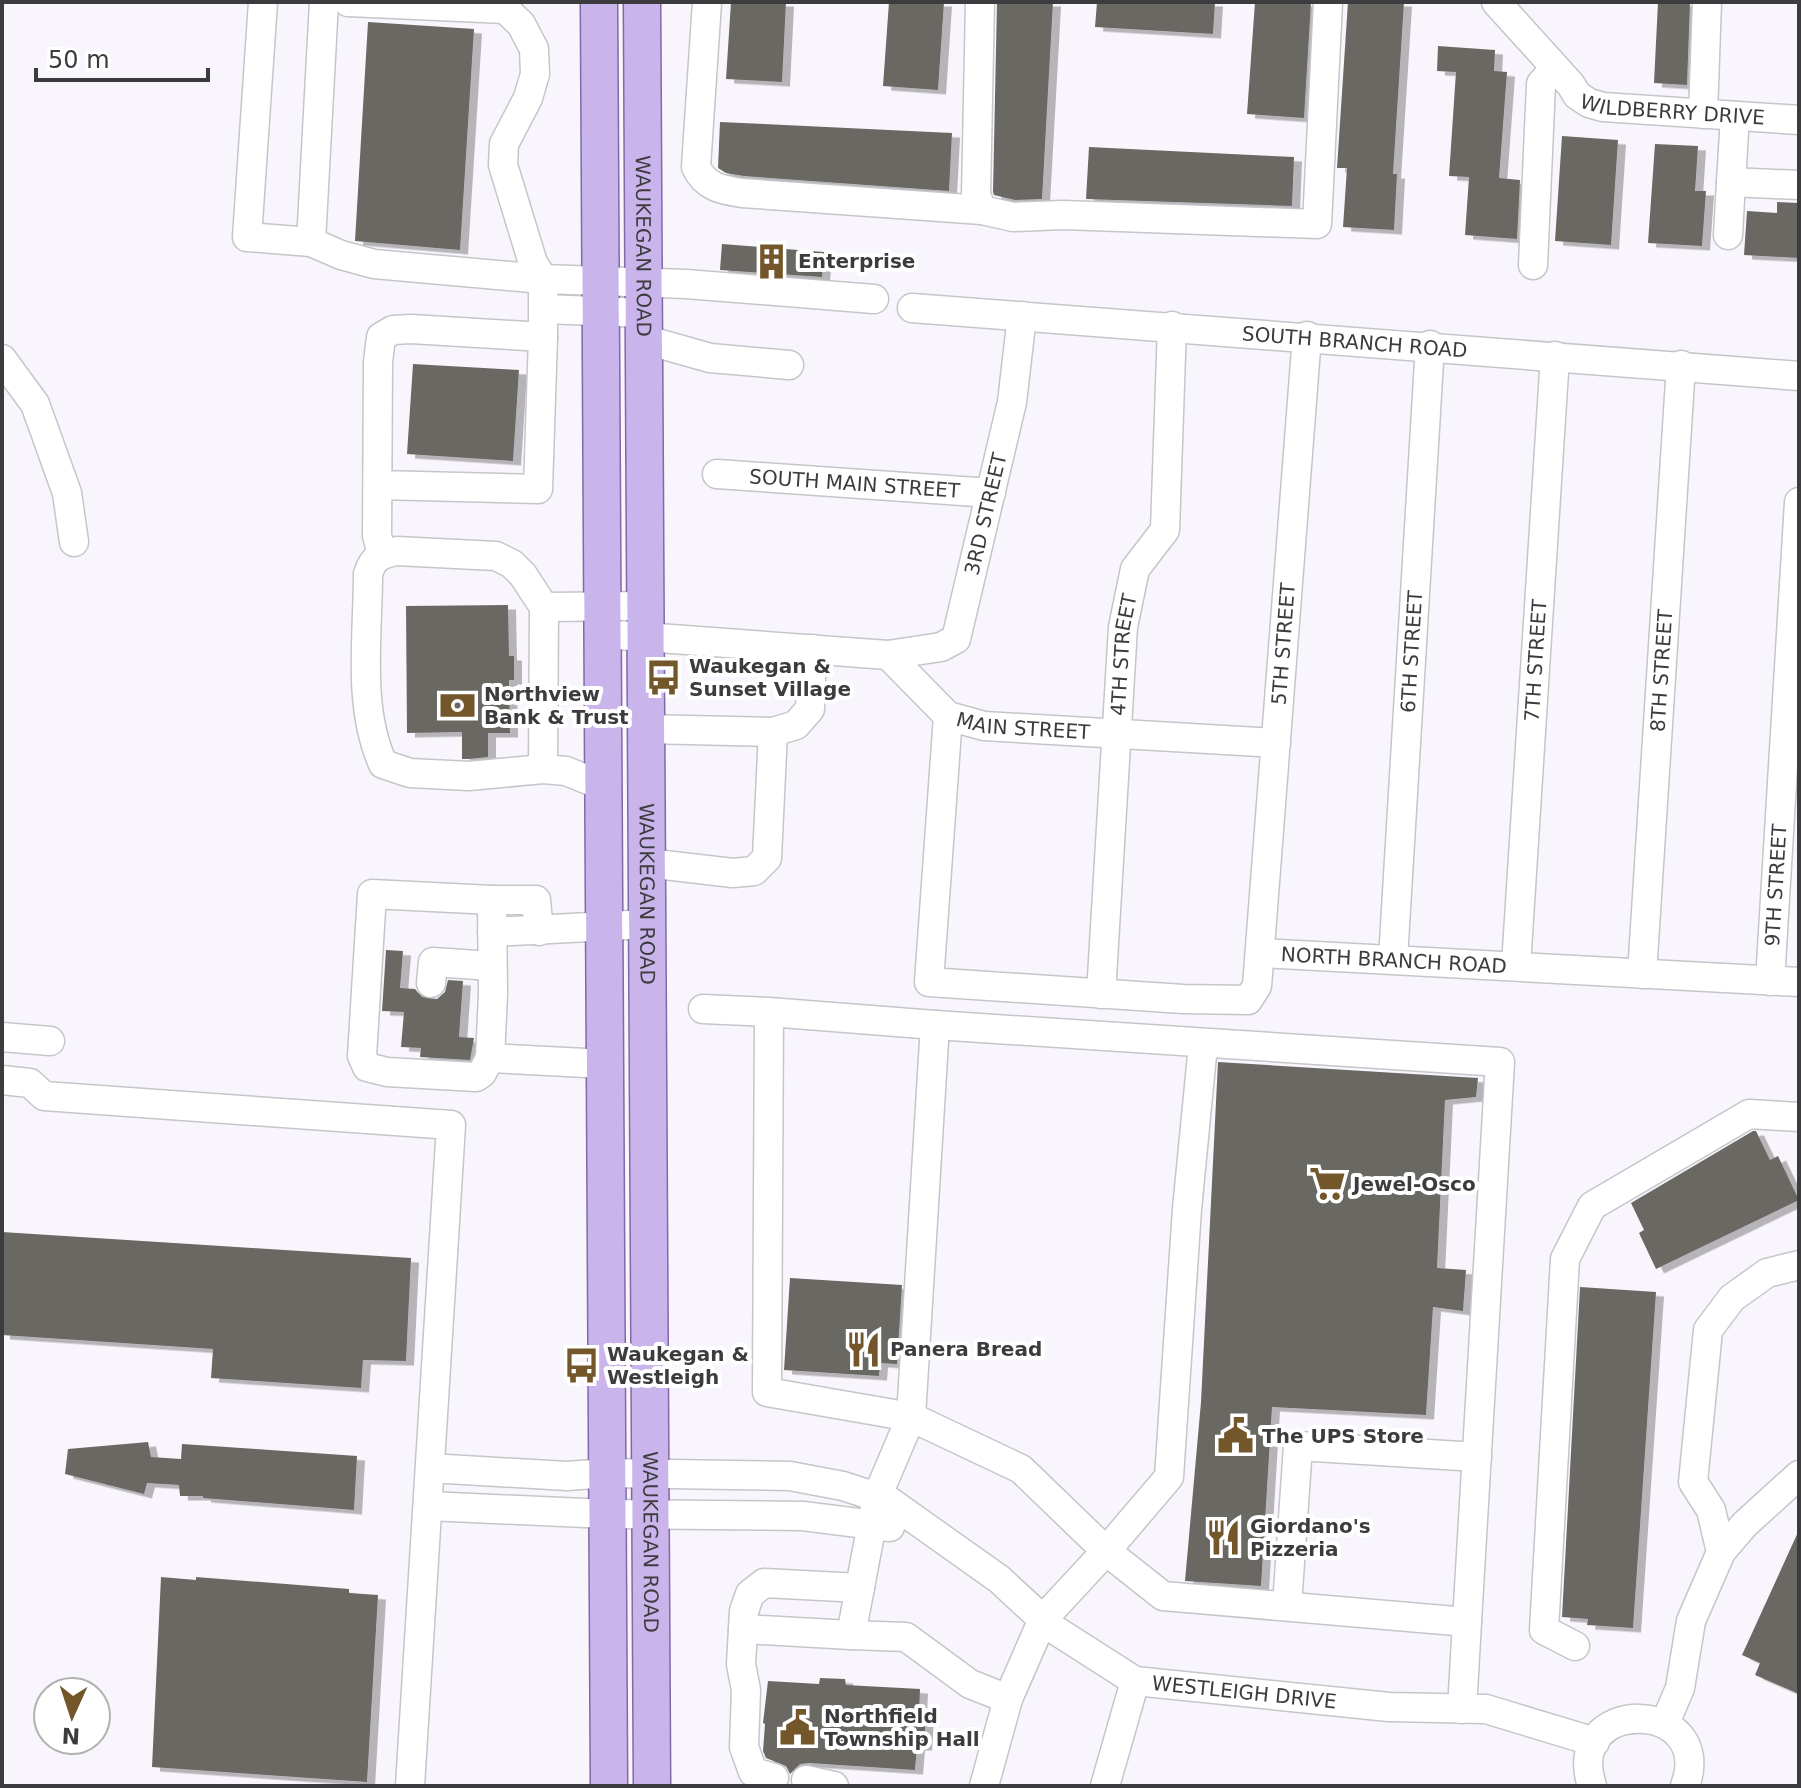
<svg xmlns="http://www.w3.org/2000/svg" width="1801" height="1788" font-family="'DejaVu Sans',sans-serif">
<style>
.building{fill:#6b6864;filter:url(#shadow)}
.lines{fill:none;stroke-linecap:round;stroke-linejoin:round}
.minor-casing{stroke:#c6c5ca;stroke-width:31}
.major-casing{stroke:#8269a7;stroke-width:39}
.minor{stroke:#fff;stroke-width:28}
.major{stroke:#cab4ec;stroke-width:36}
.labels{text-anchor:middle;stroke-width:8;stroke-linejoin:round;paint-order:stroke}
.street-label{font-size:20px;fill:#3c3b3d;stroke:#fff}
.poi-label{font-size:20px;font-weight:bold;fill:#3c3b3d;stroke:#fff;text-anchor:start}
</style>
<defs>
<filter id="shadow"><feDropShadow dx="8" dy="4.5" stdDeviation="0" flood-color="#0004"/></filter>
</defs>
<rect width="100%" height="100%" fill="#f8f6fc"/>
<path class="building" d="M731 2H786L782 82 726 79Z
M889 2H944L938 90 883 86Z
M997 2H1053L1042 199 1015 200 994 195 993 192Z
M1097 2H1215L1213 34 1095 27Z
M1255 2H1311L1304 118 1247 114Z
M1348 2H1404L1393 174H1397L1394 230 1343 227 1347 168H1337Z
M1658 2H1690L1687 85 1654 83Z
M368 22 474 29 460 250 355 241Z
M1438 46 1495 50 1494 71 1507 72 1499 178 1520 180 1517 239 1465 235 1469 177 1449 176 1456 72 1437 71Z
M720 122 952 133 949 191 744 176 726 173 718 168Z
M1562 136 1618 140 1611 245 1555 241Z
M1655 144 1698 146 1695 191H1706L1702 246 1648 243Z
M1089 147 1294 157 1292 206 1086 199Z
M1777 202 1799 203V258L1744 255 1747 211 1777 213Z
M722 244 824 252 822 277 720 270Z
M413 364 519 370 513 461 407 454Z
M508 605 509 656H514V680H509L510 733H488V757L469 759H462V732L407 733 406 606Z
M386 950 403 951 400 988 415 989 422 997 437 999 445 992 448 980 463 981 459 1037 474 1038 470 1060 420 1057 421 1048 401 1047 404 1012 382 1011Z
M1218 1062 1478 1078 1476 1097 1445 1100 1437 1268 1466 1270 1463 1311 1433 1307 1426 1415 1272 1407 1261 1586 1185 1581 1201 1402Z
M1753 1131H1756L1770 1160 1778 1156 1799 1200 1656 1269 1639 1233 1644 1230 1631 1203Z
M2 1232 411 1258 406 1361 363 1360 361 1388 211 1378 213 1349 2 1335Z
M790 1278 902 1285 897 1364 880 1363 879 1376 784 1370Z
M1580 1287 1656 1292 1633 1628 1587 1625 1588 1619 1562 1617Z
M148 1442 151 1457 181 1459 182 1444 357 1456 354 1510 203 1498V1496H180L179 1485 147 1483 144 1494 65 1474 68 1449Z
M1799 1530V1694L1755 1675 1760 1663 1742 1655Z
M161 1577 196 1580V1577L349 1589V1593L378 1595 367 1782 152 1767Z
M820 1678 845 1679 846 1685 920 1689 919 1713 926 1714 924 1746H917L915 1770 809 1763 800 1764 790 1774 786 1766 766 1758 763 1751 765 1724 763 1723 768 1681 819 1684Z"/>
<g class="lines">
<defs>
<g id="minor">
<path d="M263 2 247 237 311 242"/>
<path d="M324 2 311 242 341 255 374 264 543 279 686 284 874 299"/>
<path d="M348 2 505 9"/>
<path d="M505 2V9L521 24 534 49 535 74 528 98 504 144 503 165 533 263 543 279V337"/>
<path d="M707 2 696 167C705 187 722 190 742 193L982 210"/>
<path d="M980 2 976 195 982 210 1013 217 1063 215 1317 224 1328 2"/>
<path id="s1" d="M1496 2 1571 85 1577 95 1589 103 1603 107 1799 120"/>
<path d="M1703 114 1707 2"/>
<path d="M1735 116 1731 182 1799 185"/>
<path d="M1728 235 1731 182"/>
<path d="M1533 265 1541 84 1554 69"/>
<path id="s2" d="M912 308 1799 376"/>
<path d="M545 309 643 313"/>
<path d="M643 339 710 358 789 365"/>
<path d="M2 359 35 404 67 493 74 542"/>
<path id="s3" d="M717 474 991 493"/>
<path d="M378 485 538 489 543 337 411 329 393 330 381 337 378 362 377 536 382 553"/>
<path d="M544 607 646 606"/>
<path id="s4" d="M604 634 888 655 941 647 956 639 1012 402 1022 316"/>
<path id="s5" d="M888 655 948 716 984 726 1276 743"/>
<path id="s6" d="M948 716 929 982 1183 999 1248 1000 1257 986 1307 336"/>
<path d="M645 729 773 732 796 725 810 709 812 649"/>
<path d="M543 769 544 607 523 575 512 564 496 556 397 551C380 554 373 558 368 574 368 636 357 707 383 764L410 773 469 776 543 769 566 771 603 786"/>
<path d="M647 863 733 873 754 871 767 858 773 732"/>
<path d="M492 900 493 994 490 1058 605 1064"/>
<path d="M492 932 647 924"/>
<path id="s7" d="M1260 953 1799 982"/>
<path id="s8" d="M1393 959 1430 345"/>
<path id="s9" d="M1516 966 1555 356"/>
<path id="s10" d="M1642 974 1681 365"/>
<path id="s11" d="M1770 981 1799 502"/>
<path d="M431 983 433 962 492 966"/>
<path id="s12" d="M1101 994 1123 627 1135 569 1165 530 1172 326"/>
<path d="M703 1009 769 1012 767 1392 911 1417 935 1025 769 1012"/>
<path d="M935 1025 1500 1062 1467 1622"/>
<path d="M2 1037 50 1041"/>
<path d="M1203 1045 1187 1209 1169 1477 1106 1551 1163 1596 1467 1622 1462 1709"/>
<path d="M490 1058 482 1073 476 1077 387 1072 367 1067 362 1056 372 894 492 900H536L539 931"/>
<path d="M2 1080 30 1083 44 1096 451 1125 410 1786"/>
<path d="M911 1417 1021 1469 1106 1551 1043 1619 1008 1699 970 1684 906 1637 851 1635 877 1497Z"/>
<path id="s13" d="M430 1468 567 1476 607 1473 790 1476 843 1486 889 1501 999 1579 1052 1628 1135 1681 1389 1707 1486 1709 1595 1742"/>
<path d="M428 1506 607 1514 803 1516 890 1527"/>
<path d="M1721 1552 1745 1524 1799 1475"/>
<path d="M1287 1606 1298 1446 1477 1457"/>
<path d="M743 1629 851 1635"/>
<path d="M1575 1646 1544 1630 1565 1259 1592 1206 1749 1114 1799 1117"/>
<path d="M1665 1723 1680 1688 1691 1621 1721 1552 1711 1510 1693 1482 1708 1330 1732 1298 1767 1273 1799 1265"/>
<path d="M774 1778 753 1772 744 1747 746 1690 741 1664 744 1611 750 1594 764 1583 860 1588"/>
<path d="M806 1780 834 1786"/>
<path d="M984 1786 1008 1699"/>
<path d="M1105 1786 1135 1681"/>
<path d="M1592 1786C1562 1695 1717 1698 1685 1786"/>
</g>
<g id="major">
<path d="M599 2 609 1786"/>
<path id="s14" d="M642 2 652 1786"/>
</g>
</defs>
<use href="#minor" class="minor-casing"/>
<use href="#major" class="major-casing"/>
<use href="#minor" class="minor"/>
<use href="#major" class="major"/>
</g>
<defs>
<symbol id="building-bare" viewBox="-9 -9 18 18"><path d="M-4-6H4V6H1V3H-1V6H-4ZM-2.5-4.3h1.7v1.8h-1.7ZM.8-4.3h1.7v1.8H.8ZM-2.5-1h1.7V.8h-1.7ZM.8-1h1.7V.8H.8Z" fill="#73572a" stroke="#fff" stroke-width="2.5" paint-order="stroke"/></symbol>
<symbol id="bus-bare" viewBox="-9 -9 18 18"><path d="M-5-6H5V4H4V6H2V4H-2V6H-4V4H-5ZM-3.5-4V0h7V-4ZM-3.5 1.2v1.5H-2V1.2ZM2 1.2v1.5H3.5V1.2Z" fill="#73572a" stroke="#fff" stroke-width="2.5" paint-order="stroke"/></symbol>
<symbol id="bank-bare" viewBox="-9 -9 18 18"><path d="M-6-4H6V4H-6ZM0-2.3a2.3 2.3 0 1 0 0 4.6a2.3 2.3 0 1 0 0-4.6Z" fill="#73572a" stroke="#fff" stroke-width="2.5" paint-order="stroke"/></symbol>
<symbol id="supermarket-bare" viewBox="-9 -9 18 18"><path d="M-6-5.5h2.5l.6 2H6L4.5 2H-2.5L-4.4-4H-6ZM-1.5 3.2a1.3 1.3 0 1 0 .1 0ZM3 3.2a1.3 1.3 0 1 0 .1 0Z" fill="#73572a" stroke="#fff" stroke-width="2.5" paint-order="stroke"/></symbol>
<symbol id="restaurant-bare" viewBox="-9 -9 18 18"><path d="M-5-6h1v4h1v-4h1v4h1v-4h1v5L-1.5 .5V6h-2V.5L-5-1ZM5-6V6H3V1.5H1.5Q1.5-4 5-6Z" fill="#73572a" stroke="#fff" stroke-width="2.5" paint-order="stroke"/></symbol>
<symbol id="civic-bare" viewBox="-9 -9 18 18"><path d="M-.6-6.5H3V-4.5H.6V-3L4-1V1h2V6H-6V1h2V-1L-.6-3ZM-1.2 2.5V6h2.4V2.5Z" fill="#73572a" stroke="#fff" stroke-width="2.5" paint-order="stroke"/></symbol>
</defs>
<g fill-rule="evenodd">
<use href="#building-bare" x="746" y="236" width="51" height="51"/>
<use href="#bus-bare" x="638" y="652" width="51" height="51"/>
<use href="#bank-bare" x="432" y="680" width="51" height="51"/>
<use href="#supermarket-bare" x="1302" y="1158" width="51" height="51"/>
<use href="#restaurant-bare" x="838" y="1324" width="51" height="51"/>
<use href="#bus-bare" x="556" y="1340" width="51" height="51"/>
<use href="#civic-bare" x="1210" y="1410" width="51" height="51"/>
<use href="#restaurant-bare" x="1198" y="1512" width="51" height="51"/>
<use href="#civic-bare" x="772" y="1702" width="51" height="51"/>
</g>
<g class="labels">
<g class="street-label">
<text dy="7" stroke="none"><textPath href="#s1" startOffset="222">WILDBERRY DRIVE</textPath></text>
<text dy="7" stroke="none"><textPath href="#s14" startOffset="244">WAUKEGAN ROAD</textPath></text>
<text dy="7" stroke="none"><textPath href="#s2" startOffset="444">SOUTH BRANCH ROAD</textPath></text>
<text dy="7" stroke="none"><textPath href="#s3" startOffset="138">SOUTH MAIN STREET</textPath></text>
<text dy="7" stroke="none"><textPath href="#s4" startOffset="484">3RD STREET</textPath></text>
<text dy="7" stroke="none"><textPath href="#s6" startOffset="946">5TH STREET</textPath></text>
<text dy="7" stroke="none"><textPath href="#s8" startOffset="308">6TH STREET</textPath></text>
<text dy="7" stroke="none"><textPath href="#s12" startOffset="340">4TH STREET</textPath></text>
<text dy="7" stroke="none"><textPath href="#s9" startOffset="306">7TH STREET</textPath></text>
<text dy="7" stroke="none"><textPath href="#s10" startOffset="304">8TH STREET</textPath></text>
<text dy="7" stroke="none"><textPath href="#s5" startOffset="162">MAIN STREET</textPath></text>
<text dy="7" stroke="none"><textPath href="#s11" startOffset="96">9TH STREET</textPath></text>
<text dy="7" stroke="none"><textPath href="#s14" startOffset="892">WAUKEGAN ROAD</textPath></text>
<text dy="7" stroke="none"><textPath href="#s7" startOffset="134">NORTH BRANCH ROAD</textPath></text>
<text dy="7" stroke="none"><textPath href="#s14" startOffset="1540">WAUKEGAN ROAD</textPath></text>
<text dy="7" stroke="none"><textPath href="#s13" startOffset="878">WESTLEIGH DRIVE</textPath></text>
</g>
<g class="poi-label">
<text x="798" y="268">Enterprise</text>
<text x="689" y="673">Waukegan &amp;<tspan x="689" dy="23">Sunset Village</tspan></text>
<text x="484" y="701">Northview<tspan x="484" dy="23">Bank &amp; Trust</tspan></text>
<text x="1353" y="1191">Jewel-Osco</text>
<text x="890" y="1356">Panera Bread</text>
<text x="607" y="1361">Waukegan &amp;<tspan x="607" dy="23">Westleigh</tspan></text>
<text x="1262" y="1443">The UPS Store</text>
<text x="1250" y="1533">Giordano's<tspan x="1250" dy="23">Pizzeria</tspan></text>
<text x="824" y="1723">Northfield<tspan x="824" dy="23">Township Hall</tspan></text>
</g>
</g>
<rect width="1801" height="1788" fill="none" stroke="#3c3b3d" stroke-width="8"/>
<g transform="translate(72 1716) rotate(183)"><circle r="38" fill="#ffffff" stroke="#b1b1b1" stroke-width="2"/>
<path d="M0-6L14 30L0 20L-14 30Z" fill="#73572a"/>
<text y="-12" font-size="22" font-weight="bold" text-anchor="middle" fill="#3c3b3d">N</text>
</g>
<path d="M36 68v12h172v-12" fill="none" stroke="#3c3b3d" stroke-width="4"/>
<text x="48" y="68" font-size="24" fill="#3c3b3d" stroke="#ffffff" stroke-width="6" paint-order="stroke">50 m</text>
</svg>
